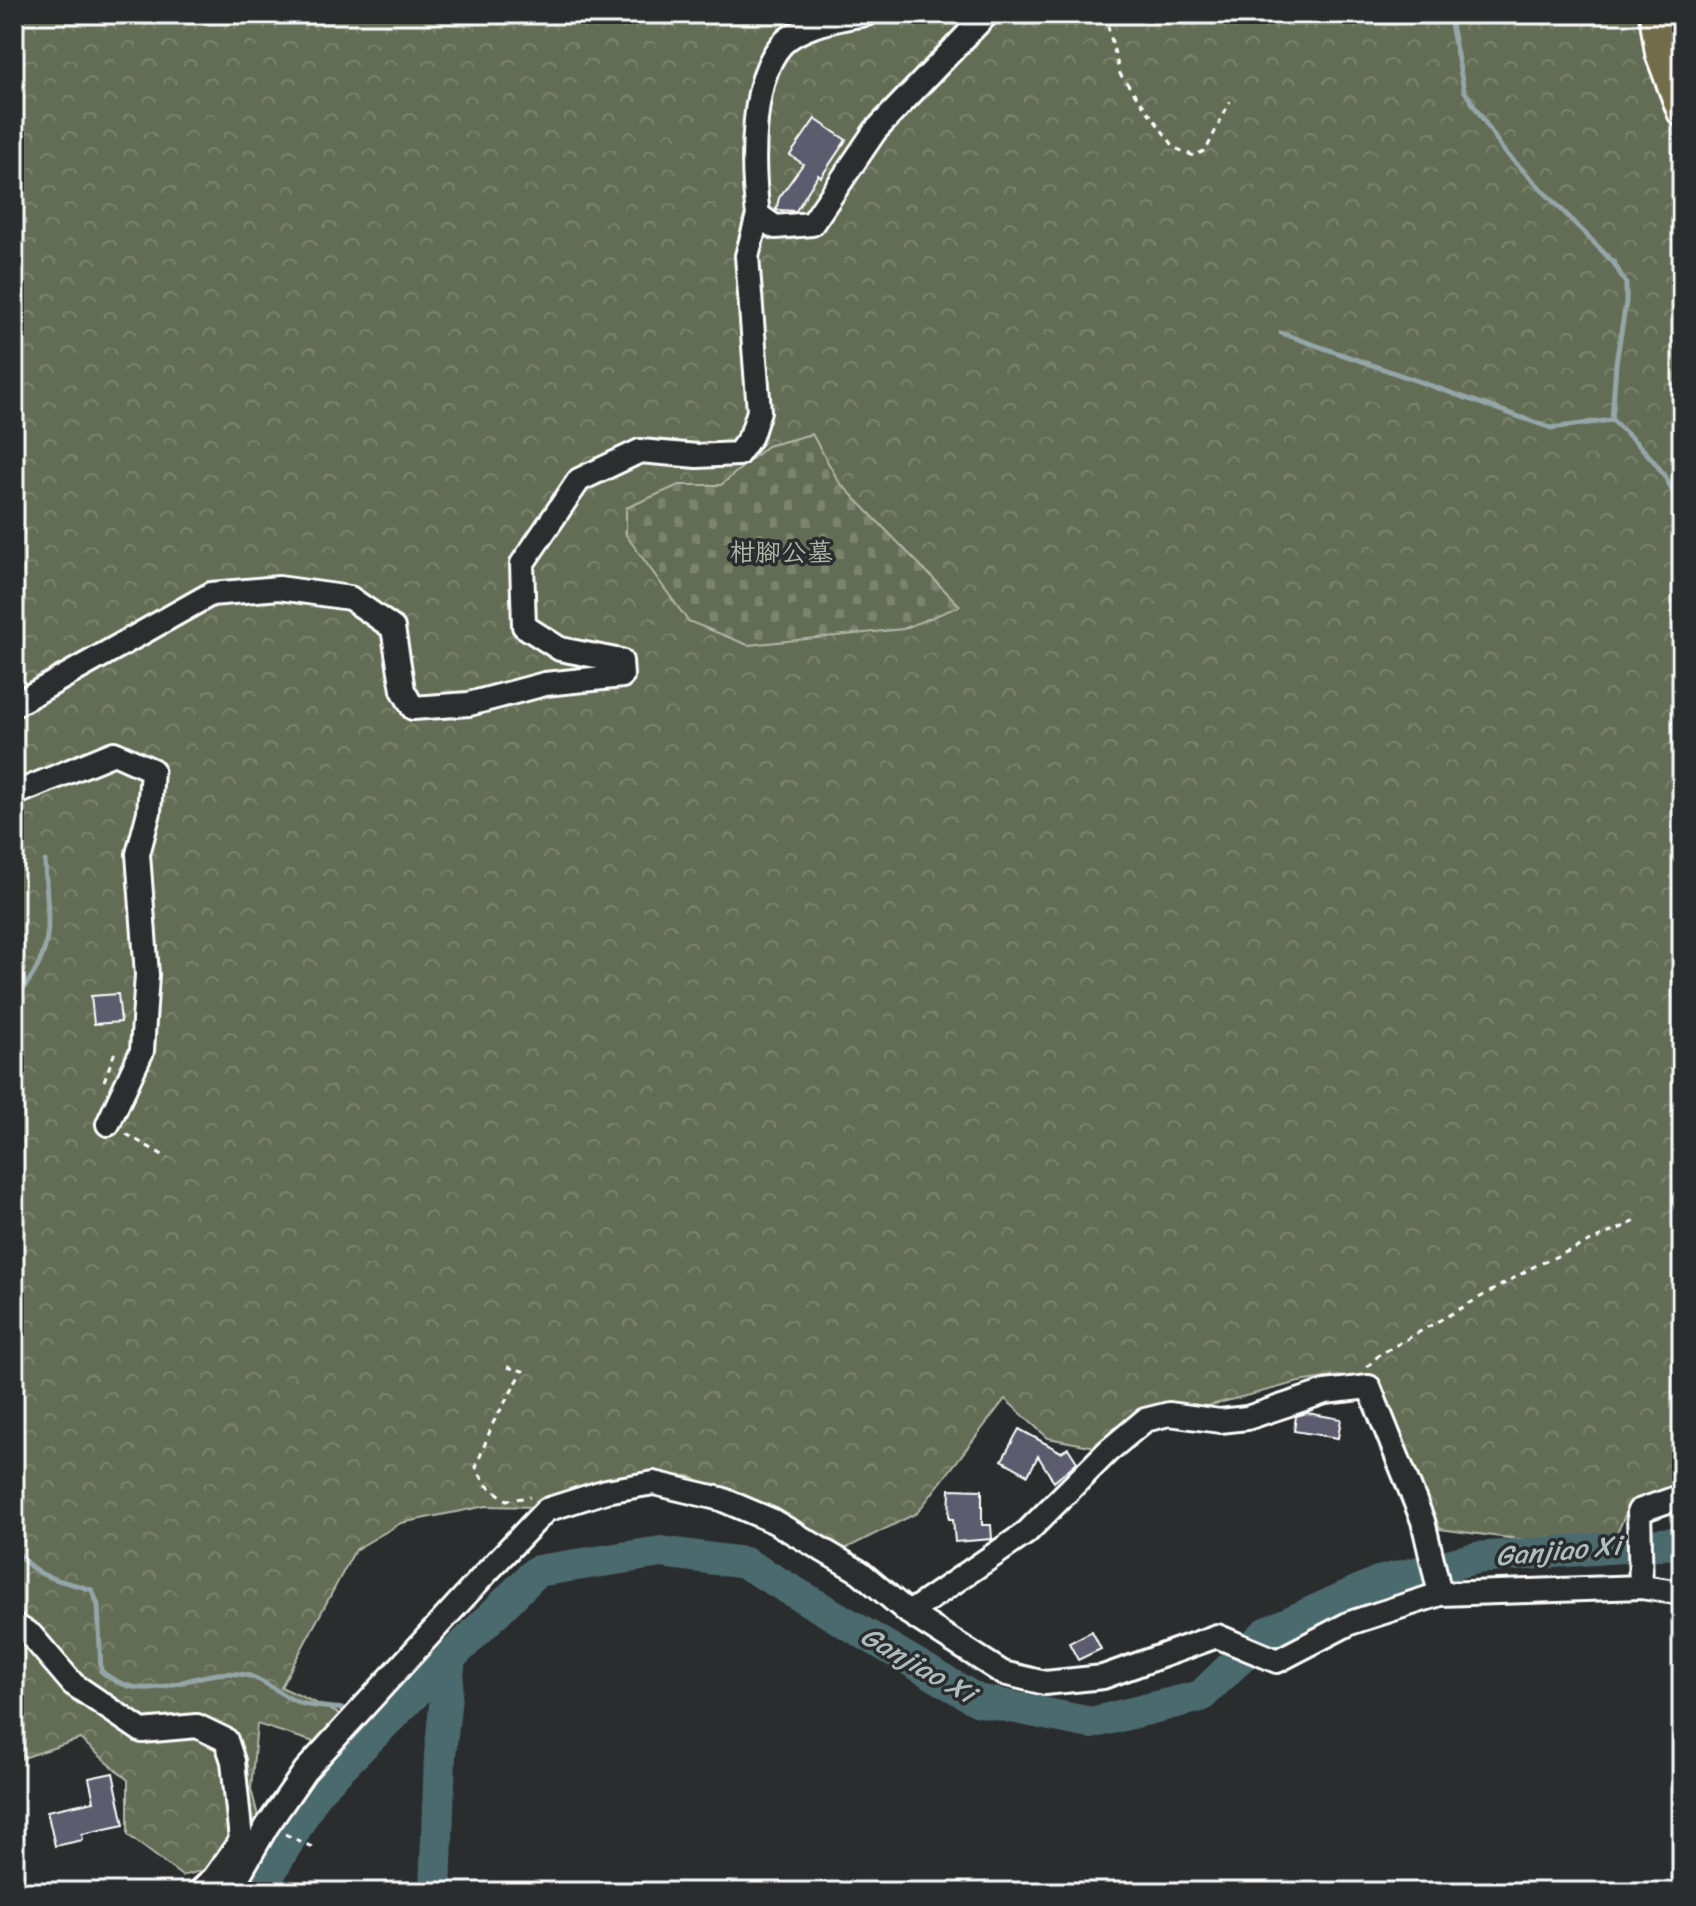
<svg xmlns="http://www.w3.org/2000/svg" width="1696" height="1906" font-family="Sriracha,'LXGW WenKai TC',sans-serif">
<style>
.forest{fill:url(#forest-crowns);stroke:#b2b6aa;stroke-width:2}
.cemetery{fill:url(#cemetery-stones);stroke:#b2b6aa;stroke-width:2}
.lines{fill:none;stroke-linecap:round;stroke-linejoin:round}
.stream{stroke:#94a6a8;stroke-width:5}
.river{stroke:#4c6a6e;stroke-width:32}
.building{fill:#5d5c6e;stroke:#fff;stroke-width:2}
.minor-casing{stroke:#fff;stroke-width:28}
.major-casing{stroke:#fff;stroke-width:34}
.path{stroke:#fff;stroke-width:3;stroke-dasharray:6 6;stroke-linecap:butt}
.minor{stroke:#2a2d2e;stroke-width:22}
.major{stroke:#726c4b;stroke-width:28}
.labels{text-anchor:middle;stroke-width:7;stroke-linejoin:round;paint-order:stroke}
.park-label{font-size:26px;fill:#b2b6aa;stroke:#2a2d2e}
.water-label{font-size:28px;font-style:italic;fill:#aebcbe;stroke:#2a2d2e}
</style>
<defs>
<pattern id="forest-crowns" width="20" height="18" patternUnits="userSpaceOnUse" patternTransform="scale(2)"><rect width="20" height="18" fill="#646d54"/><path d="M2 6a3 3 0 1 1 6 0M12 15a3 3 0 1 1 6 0" fill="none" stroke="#7b836e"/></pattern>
<pattern id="cemetery-stones" width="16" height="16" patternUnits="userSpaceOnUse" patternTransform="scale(2)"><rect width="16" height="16" fill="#646d54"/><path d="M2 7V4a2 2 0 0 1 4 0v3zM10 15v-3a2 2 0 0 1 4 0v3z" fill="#7b836e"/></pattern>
</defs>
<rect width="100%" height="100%" fill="#2a2d2e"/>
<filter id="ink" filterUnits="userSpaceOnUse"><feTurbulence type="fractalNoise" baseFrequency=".0125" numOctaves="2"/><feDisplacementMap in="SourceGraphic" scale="16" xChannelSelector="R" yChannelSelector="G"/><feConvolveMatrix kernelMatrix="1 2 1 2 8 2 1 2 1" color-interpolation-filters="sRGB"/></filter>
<g filter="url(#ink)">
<path class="forest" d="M14 14H1682V1486L1669 1493 1632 1500 1609 1551 1440 1529 1380 1387 1339 1376 1299 1382 1188 1411 1095 1447 1048 1438 1005 1399 917 1513 841 1551 689 1476 626 1475 560 1494 535 1507 486 1506 401 1523 355 1550 281 1687 342 1715 314 1742 257 1724 251 1789 268 1854 182 1876 128 1835V1780L80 1739 14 1761Z"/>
<path class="cemetery" d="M812 434 839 482 960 606 903 629 748 645 688 621 626 535V508L679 485H721L767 446Z"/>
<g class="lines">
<path class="stream" d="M1449 14 1464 90 1503 150 1614 263 1626 284V302L1616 363 1612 420C1647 452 1670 471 1682 518
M1281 333 1551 428 1612 420
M14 999C59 951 47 922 45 861
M14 1548C37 1581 57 1578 92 1590L98 1605 101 1671C153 1714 196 1661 250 1676 268 1682 283 1697 300 1703 314 1707 330 1707 344 1709
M374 1717 391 1720"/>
<path class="river" d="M259 1892 317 1791 537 1571 661 1552 745 1563 977 1700 1091 1723 1201 1696 1266 1633 1378 1582 1476 1558 1675 1543 1682 1539
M435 1892 440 1755 450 1657"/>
</g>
<path class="building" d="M815 119 846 140 821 177 818 175 796 211 776 210 779 198 803 164 790 155Z
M118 994 121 1022 94 1024 91 996Z
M1307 1413 1341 1419 1338 1438 1294 1431 1296 1416Z
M1019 1429 1061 1452 1068 1448 1077 1462 1054 1482 1038 1456 1028 1475 1002 1460Z
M950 1489 982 1490V1525H991L992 1539 955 1542 953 1519H949Z
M1092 1631 1101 1649 1078 1660 1069 1643Z
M113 1773 124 1825 82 1834 83 1840 55 1846 47 1811 94 1801 89 1778Z"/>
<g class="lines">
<defs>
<path id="minor" d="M866 14C842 18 809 24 789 38 748 68 752 170 758 215L775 227 812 224 875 131 987 14
M14 705 211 594 279 588 350 598 393 628 403 690 413 708 469 704 545 684 622 676 621 661 560 649 524 626 522 564 579 480 640 451 697 456 738 454 751 436 759 411 747 256 758 215
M14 794 114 753 152 770 149 812 138 854 147 975 142 1051 108 1124
M1641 1587 1639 1511 1682 1496
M909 1613 1026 1533 1108 1451 1145 1420 1169 1414 1220 1421 1247 1418 1325 1392 1369 1387 1423 1521 1440 1594
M14 1625 31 1635 73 1684 142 1731 197 1726 226 1740 233 1761 241 1840 214 1878 199 1892
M229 1892 267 1826 305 1771 486 1573 546 1510 606 1491 654 1483 721 1499 773 1521 860 1572 909 1613 1003 1673 1045 1683 1103 1677 1217 1636 1277 1661 1350 1623 1440 1594 1641 1587 1682 1593"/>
<path id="major" d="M1654 14 1660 53 1682 112"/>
</defs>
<use href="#minor" class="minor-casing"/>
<use href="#major" class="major-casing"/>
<path class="path" d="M1105 14 1120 74 1175 148 1194 156 1206 150 1230 101
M104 1081 116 1049
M126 1134 168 1158
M507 1367 523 1371 493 1423 476 1467 485 1484 507 1500 530 1497
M1367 1367 1379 1355 1535 1266 1636 1221
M285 1834 316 1849"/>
<use href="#minor" class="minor"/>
<use href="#major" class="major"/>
</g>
</g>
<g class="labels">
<g class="park-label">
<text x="781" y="561">柑腳公墓</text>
</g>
<g class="water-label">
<text transform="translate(1558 1550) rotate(-5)" y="10">Ganjiao Xi</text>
<text transform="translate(918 1664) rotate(30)" y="10">Ganjiao Xi</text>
</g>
</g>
<rect width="1696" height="1906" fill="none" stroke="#2a2d2e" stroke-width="48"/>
<rect x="24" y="24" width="1648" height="1858" fill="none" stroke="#fff" stroke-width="3" filter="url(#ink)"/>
</svg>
